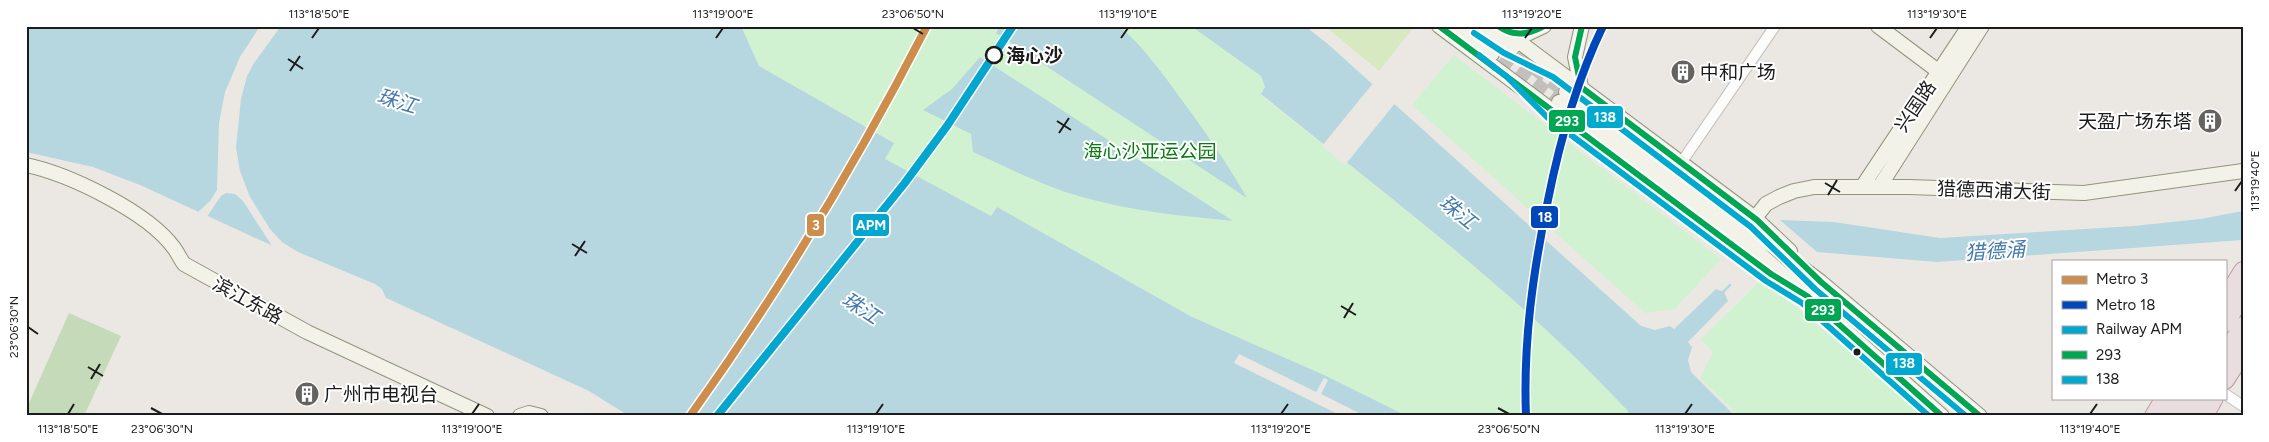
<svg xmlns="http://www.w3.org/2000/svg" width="2269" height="442" font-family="Figtree,'Noto Sans SC',sans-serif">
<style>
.grass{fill:#d7e9c1}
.forest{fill:#c4dab8}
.park{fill:#d1f2d0}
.water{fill:#b6d7df}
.pier{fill:#ebe8e4}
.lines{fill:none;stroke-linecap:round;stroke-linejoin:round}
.stream{stroke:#b6d7df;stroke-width:2.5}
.secondary-tunnel{stroke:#c2bfbc;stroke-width:14;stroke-dasharray:14 7;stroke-linecap:butt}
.street-casing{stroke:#c3c2c0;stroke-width:12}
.secondary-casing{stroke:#92947c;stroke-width:16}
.highway-casing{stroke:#c19aa6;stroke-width:20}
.street{stroke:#fcfcfb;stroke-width:10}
.secondary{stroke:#f2f2e8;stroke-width:14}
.highway{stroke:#e9dddf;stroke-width:18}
.bus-1-casing{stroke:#fff;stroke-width:10}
.bus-2-casing{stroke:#fff;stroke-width:10}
.bus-1{stroke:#00a651;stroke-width:6}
.bus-2{stroke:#00a9ce;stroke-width:6}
.rail-1-casing{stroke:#fff;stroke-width:11}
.rail-1{stroke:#03a6ce;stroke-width:8}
.metro-1-casing{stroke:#fff;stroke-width:11}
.metro-2-casing{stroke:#fff;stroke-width:11}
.metro-1{stroke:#cd8d4c;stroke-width:8}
.metro-2{stroke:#0047ba;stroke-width:8}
.ticks{fill:none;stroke:#1c1c1c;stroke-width:2}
.stop-dot{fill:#fff;stroke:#1c1c1c;stroke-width:2.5}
.bus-dot{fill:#1c1c1c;stroke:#fff;stroke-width:2}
.labels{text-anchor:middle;stroke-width:4;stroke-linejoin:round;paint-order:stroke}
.stop-label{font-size:19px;font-weight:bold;fill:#1c1c1c;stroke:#fff;text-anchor:start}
.poi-label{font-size:19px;fill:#1c1c1c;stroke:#fff;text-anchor:start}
.street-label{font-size:19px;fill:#1c1c1c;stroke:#fff}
.park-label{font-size:19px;fill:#087b11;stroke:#fff}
.water-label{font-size:20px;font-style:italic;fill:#467aad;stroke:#fff}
.line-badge{stroke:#fff;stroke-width:2}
.badge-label{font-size:14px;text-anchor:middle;font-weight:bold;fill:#fff}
.neatline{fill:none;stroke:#1c1c1c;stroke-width:2}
.ticks-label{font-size:12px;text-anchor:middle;fill:#1c1c1c}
</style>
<rect width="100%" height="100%" fill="#ebe8e4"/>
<path class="grass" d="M1325 26H1411L1413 28 1379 71Z"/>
<path class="forest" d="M69 313 121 336 84 416H26V410Z"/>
<path class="park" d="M741 26H1191L1261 76 1265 87 1261 95C1386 195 1517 292 1627 410L1630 416H1407L1324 375 1192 317 996 207 991 216 884 159 893 142 759 66Z
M1454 55 1721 259 1675 309 1645 313 1412 105Z
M1762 279 1927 416H1739L1700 378 1713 352 1701 339Z"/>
<path class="water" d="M26 26H741L759 66 894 143 885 159 991 216 997 207 1192 317 1324 375 1407 416H629L589 391 140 185 93 167 26 152Z
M1000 26H1119C1144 47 1162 73 1181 99 1205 131 1227 163 1247 198L996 33Z
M1191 26H1305L1329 45 1641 326 1655 330 1670 326 1674 329 1716 289 1724 292 1728 301 1688 342 1692 347 1688 360 1691 372 1735 416H1630L1627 410C1517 292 1386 195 1261 94L1265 87 1261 76Z
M980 57 1233 221C1183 216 1131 211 1082 197 1045 187 1009 168 973 152L971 134 923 110 952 89Z
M2243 211V240L1937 262 1817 252 1780 220 1834 222 1940 238 2134 226 2200 219Z"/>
<path class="pier" d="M260 26H281L254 63 247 76 241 99 236 148 240 171 250 197 270 229 282 242 298 252 375 284 382 289 387 301 274 249 243 201 235 194 226 193 221 196 206 218 196 214 210 201 217 190 219 123 225 92 240 57Z
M1374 82 1396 102 1345 165 1322 146Z
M1239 354 1316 392 1324 378 1328 380 1321 394 1365 416H1342L1234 363Z"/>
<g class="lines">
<path class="stream" d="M1722 293 1730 285"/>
<path class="secondary-tunnel" d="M1501 42 1566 92
M1484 45 1559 102"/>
<defs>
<path id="street" d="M1681 163 1775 26
M2225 394 2243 406"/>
<path id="secondary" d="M1439 26 1766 270
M1457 26 1492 54
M1479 26 1513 47
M1498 26 1755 218 1790 251
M1878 26 1946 77
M1506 35 1527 34 1544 26
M1581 87 1575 57 1582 26
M1566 92 1821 282 1980 416
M1559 102 1751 246 1942 416
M26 165C69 174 148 212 174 248 178 253 180 259 184 264L307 332 487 416
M1880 186 1982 26
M1862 187 1969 26
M1755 218 1766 204 1779 197 1794 191 1814 187H1909L2084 193 2243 171
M520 416 529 413 541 416"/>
<path id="highway" d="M2225 300 2243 271
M2225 323 2243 294
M2225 355 2243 326
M2225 380 2243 352
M2154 416 2165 398
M2169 416 2180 398
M2187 416 2198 398
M2204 416 2214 398"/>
</defs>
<use href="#street" class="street-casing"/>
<use href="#secondary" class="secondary-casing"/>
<use href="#highway" class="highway-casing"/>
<use href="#street" class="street"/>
<use href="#secondary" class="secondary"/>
<use href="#highway" class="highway"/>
<defs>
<path id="bus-1" d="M1439 26 1771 274 1807 296 1942 416
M1498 26C1514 37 1527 35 1544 26
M1582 26 1575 57 1581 87 1757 220 1821 282 1980 416"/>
<path id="bus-2" d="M1474 33 1504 53 1553 77 1751 227 1815 289 1966 416
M1479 55 1507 77 1547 117 1766 281 1802 303 1929 416"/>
</defs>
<use href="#bus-1" class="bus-1-casing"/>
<use href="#bus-2" class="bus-2-casing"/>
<use href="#bus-1" class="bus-1"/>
<use href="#bus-2" class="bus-2"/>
<defs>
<path id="rail-1" d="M717 416 904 184 947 126 1013 26"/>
</defs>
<use href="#rail-1" class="rail-1-casing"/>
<use href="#rail-1" class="rail-1"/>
<defs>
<path id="metro-1" d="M690 416C779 292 857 162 927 26"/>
<path id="metro-2" d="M1526 416C1523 343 1533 272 1548 200 1560 140 1576 82 1603 26"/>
</defs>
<use href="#metro-1" class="metro-1-casing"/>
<use href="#metro-2" class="metro-2-casing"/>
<use href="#metro-1" class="metro-1"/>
<use href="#metro-2" class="metro-2"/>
</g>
<path class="ticks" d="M913 28 923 34M312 38 319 28M716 38 723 28M1121 38 1128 28M1525 38 1532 28M1930 38 1937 28M288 59 303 69M290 71 300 56M1057 121 1071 130M1059 133 1069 118M1825 183 1840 192M2235 191 2242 181M1828 195 1837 180M572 244 587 253M575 256 585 241M1341 306 1356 315M1344 318 1353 303M28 327 38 334M88 367 103 376M91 379 100 364M151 408 162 414M1498 408 1509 414M68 414 74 404M472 414 479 404M876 414 883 404M1281 414 1288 404M1685 414 1692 404M2090 414 2097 404"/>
<defs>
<symbol id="building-disc" viewBox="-11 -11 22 22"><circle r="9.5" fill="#646362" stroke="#fff"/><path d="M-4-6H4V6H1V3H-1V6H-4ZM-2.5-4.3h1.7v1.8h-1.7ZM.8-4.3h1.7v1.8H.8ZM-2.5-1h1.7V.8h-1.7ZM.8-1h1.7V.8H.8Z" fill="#fff"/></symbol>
</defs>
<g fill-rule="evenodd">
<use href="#building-disc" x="1669" y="58" width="28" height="28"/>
<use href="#building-disc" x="2196" y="107" width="28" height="28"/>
<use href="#building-disc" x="293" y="380" width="28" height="28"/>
</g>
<circle class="stop-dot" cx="994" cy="55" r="8"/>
<circle class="bus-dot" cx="1857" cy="352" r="4.5"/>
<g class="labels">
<g class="stop-label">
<text x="1006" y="62">海心沙</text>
</g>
<g class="poi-label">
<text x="1700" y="79">中和广场</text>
<text x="2192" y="128" text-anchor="end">天盈广场东塔</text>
<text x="324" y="401">广州市电视台</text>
</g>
<g class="street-label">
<text transform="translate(1915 106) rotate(-56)" y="7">兴国路</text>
<text transform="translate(1994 190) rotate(2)" y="7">猎德西浦大街</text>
<text transform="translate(248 300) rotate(29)" y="7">滨江东路</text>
</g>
<g class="park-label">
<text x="1150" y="158">海心沙亚运公园</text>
</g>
<g class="water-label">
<text transform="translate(397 101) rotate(17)" y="7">珠江</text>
<text transform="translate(1458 212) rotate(39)" y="7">珠江</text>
<text transform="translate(1995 251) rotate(-4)" y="7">猎德涌</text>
<text transform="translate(861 308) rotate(33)" y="7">珠江</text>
</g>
</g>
<g class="line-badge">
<rect x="1586" y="105" width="38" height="24" rx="5" fill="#00a9ce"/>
<rect x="1548" y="109" width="38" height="24" rx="5" fill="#00a651"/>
<rect x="1530" y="205" width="29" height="24" rx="5" fill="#0047ba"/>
<rect x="852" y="213" width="38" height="24" rx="5" fill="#03a6ce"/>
<rect x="806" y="213" width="19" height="24" rx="5" fill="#cd8d4c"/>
<rect x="1804" y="298" width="38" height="24" rx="5" fill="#00a651"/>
<rect x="1885" y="352" width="38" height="24" rx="5" fill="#00a9ce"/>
</g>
<g class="badge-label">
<text x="1605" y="122">138</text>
<text x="1567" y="126">293</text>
<text x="1545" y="222">18</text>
<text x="871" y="230">APM</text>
<text x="816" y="230">3</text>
<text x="1823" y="315">293</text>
<text x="1904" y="368">138</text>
</g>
<rect width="2269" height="442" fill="none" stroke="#ffffff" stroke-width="55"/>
<rect x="2052" y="260" width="175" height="140" fill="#ffffff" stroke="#a4a4a4"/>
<rect x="2062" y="276" width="25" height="8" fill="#cd8d4c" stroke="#a4a4a4"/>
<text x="2096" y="284" font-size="15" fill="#1c1c1c">Metro 3</text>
<rect x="2062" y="301" width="25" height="8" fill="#0047ba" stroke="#a4a4a4"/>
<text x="2096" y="310" font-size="15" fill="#1c1c1c">Metro 18</text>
<rect x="2062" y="326" width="25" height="8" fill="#03a6ce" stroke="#a4a4a4"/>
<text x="2096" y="334" font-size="15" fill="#1c1c1c">Railway APM</text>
<rect x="2062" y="351" width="25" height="8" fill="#00a651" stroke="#a4a4a4"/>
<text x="2096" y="360" font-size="15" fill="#1c1c1c">293</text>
<rect x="2062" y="376" width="25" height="8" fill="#00a9ce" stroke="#a4a4a4"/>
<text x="2096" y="384" font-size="15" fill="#1c1c1c">138</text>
<rect x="28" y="28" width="2214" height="386" class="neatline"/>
<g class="ticks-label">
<text x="319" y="18">113°18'50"E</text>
<text x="723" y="18">113°19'00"E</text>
<text x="913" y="18">23°06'50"N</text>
<text x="1128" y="18">113°19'10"E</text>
<text x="1532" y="18">113°19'20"E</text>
<text x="1937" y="18">113°19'30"E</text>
<text transform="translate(2255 181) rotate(-90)" y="4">113°19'40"E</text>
<text transform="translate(14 327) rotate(-90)" y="4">23°06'30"N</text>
<text x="68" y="433">113°18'50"E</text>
<text x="162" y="433">23°06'30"N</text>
<text x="472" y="433">113°19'00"E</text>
<text x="876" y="433">113°19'10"E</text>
<text x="1281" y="433">113°19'20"E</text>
<text x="1509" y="433">23°06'50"N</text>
<text x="1685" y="433">113°19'30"E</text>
<text x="2090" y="433">113°19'40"E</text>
</g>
</svg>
